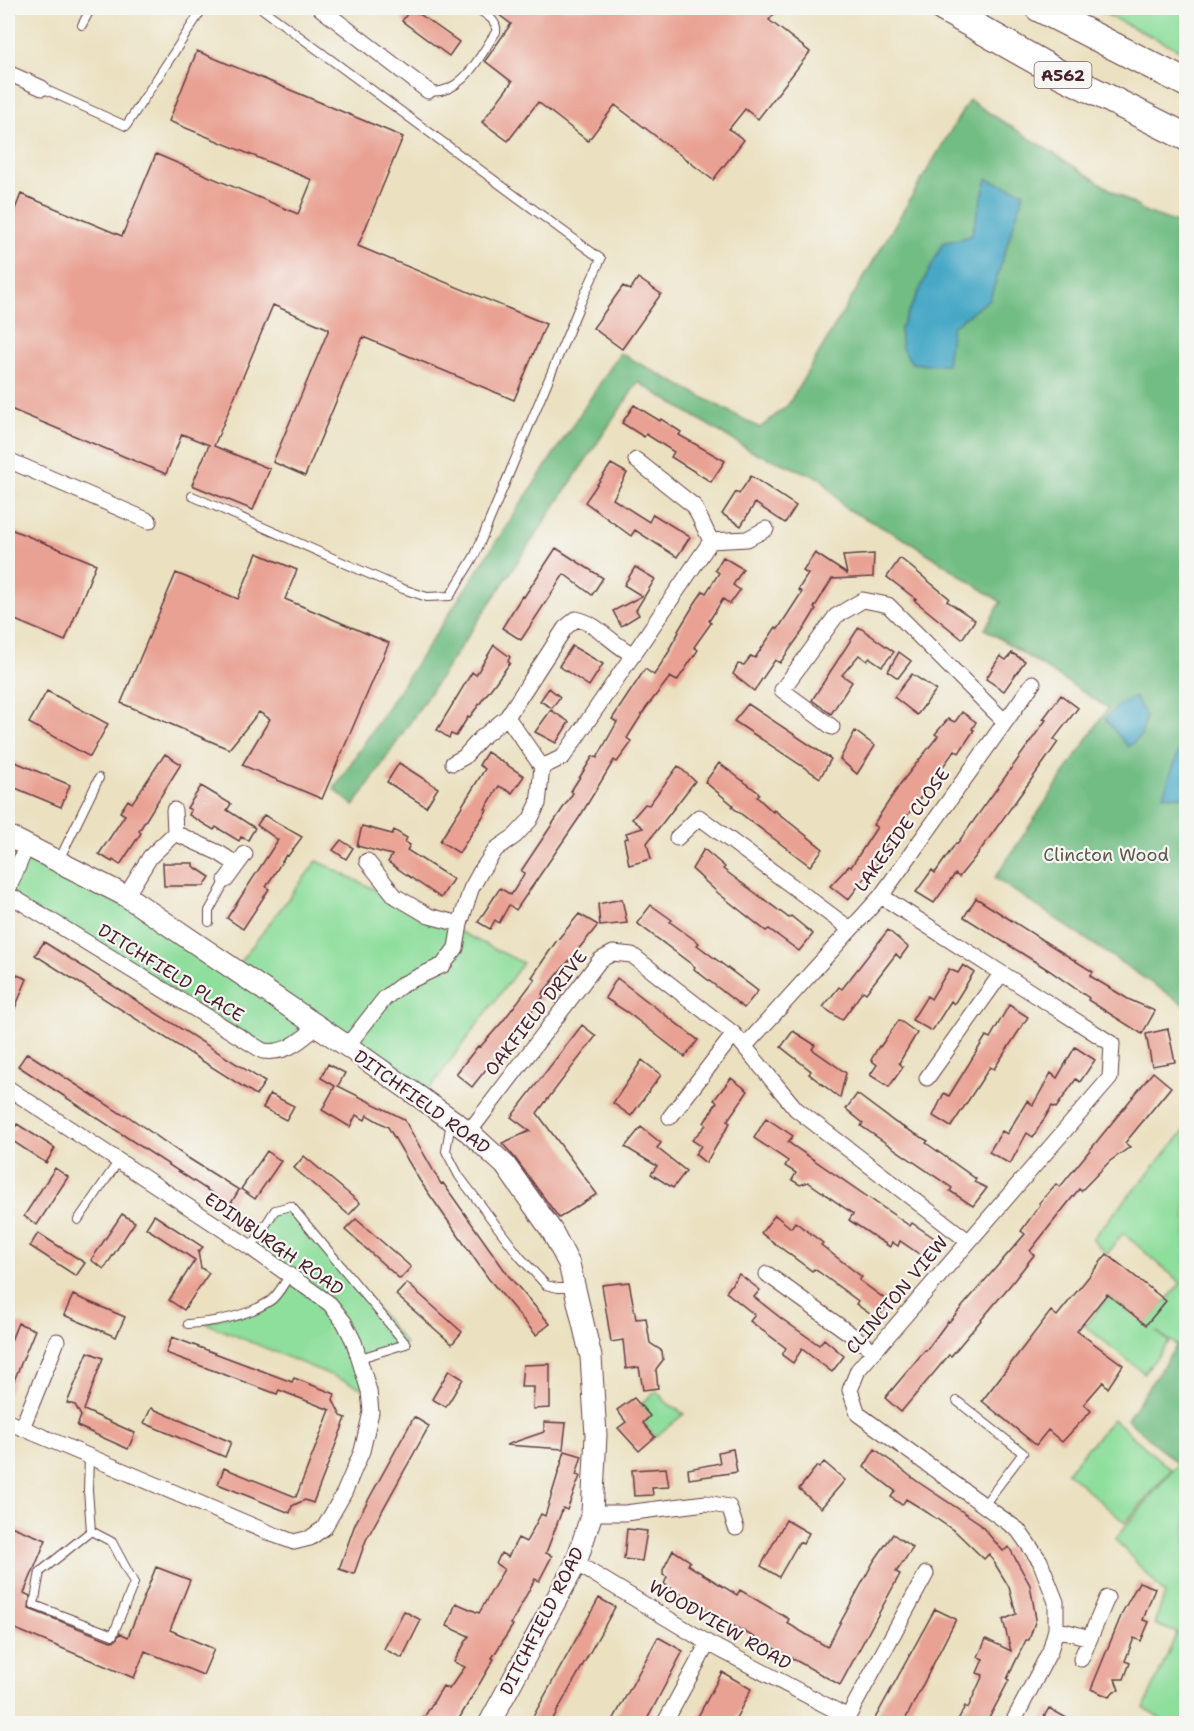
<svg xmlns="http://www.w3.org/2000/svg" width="1194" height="1731" font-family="'Shantell Sans',sans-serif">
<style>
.green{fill:#8ede9c;stroke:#6c7e64;stroke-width:1.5}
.forest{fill:#72bd84;stroke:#5e6e58;stroke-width:1.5}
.water{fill:#47a8c6;stroke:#486478;stroke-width:1.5}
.building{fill:#e9a193}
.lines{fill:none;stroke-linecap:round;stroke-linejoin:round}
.lane-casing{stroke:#623c42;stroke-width:10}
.street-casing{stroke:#623c42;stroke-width:17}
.secondary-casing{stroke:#623c42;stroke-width:23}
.highway-casing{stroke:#623c42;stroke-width:29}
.lane{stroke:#fff;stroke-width:8}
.street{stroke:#fff;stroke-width:15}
.secondary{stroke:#fff;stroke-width:21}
.highway{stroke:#fff;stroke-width:27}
.labels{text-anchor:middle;stroke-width:4.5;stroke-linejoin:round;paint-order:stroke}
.shield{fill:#f6f6f2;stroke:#7e6067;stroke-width:1.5}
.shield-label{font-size:16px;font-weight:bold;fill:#4a1f2b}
.street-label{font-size:18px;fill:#4a1f2b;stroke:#f6f6f2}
.park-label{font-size:18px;fill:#5e584d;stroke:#f6f6f2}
</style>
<rect width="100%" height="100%" fill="#f6f6f2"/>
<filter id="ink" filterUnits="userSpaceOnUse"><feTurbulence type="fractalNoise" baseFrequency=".0167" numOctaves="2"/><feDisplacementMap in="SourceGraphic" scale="12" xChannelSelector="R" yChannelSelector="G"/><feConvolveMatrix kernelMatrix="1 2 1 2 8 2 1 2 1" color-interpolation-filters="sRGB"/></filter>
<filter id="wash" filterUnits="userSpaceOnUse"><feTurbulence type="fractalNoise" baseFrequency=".008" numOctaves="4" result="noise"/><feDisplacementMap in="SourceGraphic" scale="24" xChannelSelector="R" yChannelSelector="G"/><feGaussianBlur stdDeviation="1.35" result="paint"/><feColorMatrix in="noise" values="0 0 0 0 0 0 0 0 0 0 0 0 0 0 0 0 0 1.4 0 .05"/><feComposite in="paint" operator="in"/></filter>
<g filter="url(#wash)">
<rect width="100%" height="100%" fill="#ebe1c1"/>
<path class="green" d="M1093 8H1186V53L1105 14Z
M8 836 234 970 317 861 523 963 422 1099 317 1028 277 1053 8 894Z
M1186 1129V1352L1156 1331 1169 1342 1144 1373 1085 1326 1109 1296 1146 1324 1181 1283 1123 1233 1107 1254 1092 1239Z
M291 1206 406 1344 360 1358 369 1391 205 1323 271 1300 290 1276 251 1248 275 1210Z
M657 1391 667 1403 684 1414 655 1437 643 1423 650 1417 640 1405Z
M1113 1419 1171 1470 1125 1523 1067 1472Z
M1186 1454V1723H1167L1144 1708 1177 1633 1154 1624 1165 1594 1115 1539Z"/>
<path class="forest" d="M969 100 1146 212 1186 226V1006L995 878 1108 708 985 629 1001 602 912 543 845 508 822 479 751 451 638 382 354 806 334 789 620 353 760 428 788 405Z
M1177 1345 1186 1352V1454L1178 1464 1127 1419Z"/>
<path class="water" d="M987 179 1024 192 990 299 952 327 947 364 928 365 912 363 902 348 900 329 943 243 971 236Z
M1135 697 1146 717 1141 736 1128 747 1105 719 1120 704Z
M1186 731V797L1163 795Z"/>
<g id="blocks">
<path class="building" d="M411 8 459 42 449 56 402 21Z
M490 8H779L769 20 810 52 758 119 745 109 729 129 744 140 713 180 615 105 588 141 538 102 508 141 482 122 512 82 485 61 511 24Z
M197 51 403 137 358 246 546 324 514 400 363 337 305 476 273 462 329 329 273 305 214 446 270 469 253 510 192 485 209 445 182 434 166 474 8 408V227L21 194 122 236 156 154 298 214 312 180 169 121Z
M638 278 661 294 622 349 593 328 623 286 630 290Z
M634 405 660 421 661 419 681 432 679 435 725 461 711 482 671 457 674 452 646 434 644 437 622 423Z
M611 464 627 473 613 499 649 522 653 514 690 537 677 557 635 530 631 536 585 502Z
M751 476 796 506 785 523 755 503 741 526 722 514 736 492 739 494Z
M8 528 96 564 65 641 8 617Z
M556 548 603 578 592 595 564 574 521 640 502 628 522 596 524 597Z
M257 553 297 570 285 599 389 643 322 799 242 765 270 719 259 712 229 749 121 703 176 573 238 599Z
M815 553 847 574 843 556 874 554 873 577 832 579 814 608 816 609 802 632 780 663 775 660 754 691 733 674 738 664 744 665 751 656 755 658 776 627 778 629 802 592 798 590 808 574 803 571Z
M723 557 743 569 733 585 740 590 730 604 723 599 709 621 711 623 694 647 698 650 677 681 670 677 646 708 627 738 632 742 617 762 614 760 579 818 516 910 509 905 499 923 495 920 490 929 478 922 500 888 511 895 525 873 521 871 573 793 571 791 593 756 597 758 617 722 612 719 645 669 654 675 670 650 669 649 679 632 678 631 695 603 703 591 706 593 719 573 715 570Z
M900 558 949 598 947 601 975 620 962 639 914 600 916 599 887 577Z
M635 567 655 579 636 610 639 615 621 626 613 611 642 596 624 585Z
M859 627 894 652 882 666 870 658 867 661 859 655 842 675 852 682 831 714 812 700Z
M494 645 510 657 508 661 510 663 469 718 468 717 456 736 451 734 449 738 437 730 472 672 476 675Z
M572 646 603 664 589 686 559 666Z
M899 652 911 661 898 678 888 671Z
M1012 653 1025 661 1004 691 986 679 1000 656 1006 660Z
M912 674 936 690 917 715 894 697Z
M549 688 560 697 552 708 540 701Z
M47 691 108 724 90 757 29 723Z
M1061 695 1078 708 1054 739 1058 742 1044 762 976 856 959 877 955 874 934 903 916 892 932 870 935 873 956 843 957 844 1046 720 1043 719Z
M748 704 831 759 820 778 734 721Z
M551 710 569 722 556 743 535 732Z
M962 712 976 722 972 729 974 730 959 753 955 750 885 846 888 848 873 870 871 869 848 900 830 886 849 866 851 867 877 827 873 825 901 783 938 736 935 734 948 719 955 722Z
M855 731 875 746 857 774 840 759Z
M487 752 524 776 512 793 499 786 485 809 487 810 459 853 440 841 485 769 479 765Z
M165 754 181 764 139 831 141 833 120 865 113 860 112 862 99 854 125 815 120 812 128 800 132 803Z
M8 759 70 785 61 807 8 785Z
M399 763 438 788 426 807 387 782Z
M719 763 759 793 757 797 773 812 774 810 823 849 810 866 732 807 733 805 705 782Z
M678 766 695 781 647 843 651 859 629 865 624 839 628 838 626 833 643 828 632 819 645 804 649 805Z
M201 786 231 804 227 810 255 828 248 840 241 837 239 841 216 827 214 830 189 815 191 810 187 808Z
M264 815 302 837 288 856 286 855 266 887 269 889 243 929 227 918 278 840 257 825Z
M362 826 392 834 394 830 407 838 405 842 410 845 407 850 453 879 441 898 388 862 392 855 357 846Z
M341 840 353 848 346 859 333 850Z
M704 849 725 867 723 869 789 918 791 916 813 934 799 951 769 929 766 931 718 893 692 869Z
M163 863H193V866L210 877 204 886H164Z
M976 898 1093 972 1090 976 1128 999 1155 1011 1142 1034 1088 1000 1089 998 1050 971 964 917Z
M622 899 627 923 600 926 598 904Z
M651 905 672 920 670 922 699 943 697 945 758 991 744 1008 694 969 695 967 637 923Z
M579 914 598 925 542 994 544 996 472 1087 456 1074 478 1046 480 1047 503 1021 535 979 532 977 555 943Z
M888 930 908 947 900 958 896 954 866 993 863 991 842 1020 823 1007 839 987 842 989Z
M44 942 265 1082 256 1095 35 955Z
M963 965 974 972 954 1004 951 1001 932 1031 912 1020 927 996 931 999 949 969 958 973Z
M12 973 27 979 8 1025V984Z
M617 978 698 1040 685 1057 627 1012 605 998Z
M1009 1005 1028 1017 994 1069 990 1067 951 1127 933 1116 944 1093 949 1096 986 1036 990 1038Z
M899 1020 917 1033 899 1063 903 1067 889 1087 870 1075 877 1065 871 1060 879 1046 880 1047Z
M582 1025 596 1036 537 1113 597 1194 559 1218 515 1158 502 1143 530 1131 511 1117Z
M1168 1029 1175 1062 1152 1066 1146 1034Z
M793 1031 815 1045 812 1049 846 1073 840 1098 809 1074 811 1071 781 1047Z
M1075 1047 1095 1060 1080 1082 1076 1079 1056 1108 1052 1106 1033 1137 1027 1133 1010 1164 989 1152 1002 1131 1007 1134 1027 1101 1033 1105 1051 1073 1057 1078Z
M27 1053 123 1115 125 1114 188 1158 239 1190 230 1205 18 1066Z
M642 1060 661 1075 631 1116 613 1103Z
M328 1064 345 1073 338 1086 404 1119 441 1184 443 1183 508 1275 550 1324 536 1335 488 1278 420 1181 388 1127 367 1115 365 1120 356 1115 350 1127 322 1110 335 1086 321 1078Z
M1153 1072 1171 1087 1125 1143 1130 1147 1110 1161 1081 1191 1079 1189 1030 1251 1034 1255 1012 1283 951 1356 949 1355 901 1412 885 1398 925 1350 926 1351 948 1321 949 1322 1025 1234 1021 1231 1040 1205 1039 1203 1056 1184 1060 1187Z
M731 1078 748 1091 727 1121 730 1123 706 1163 695 1154 701 1146 692 1140 706 1125 704 1123 717 1102 714 1100Z
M270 1094 294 1106 286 1120 263 1108Z
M857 1094 896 1123 928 1141 926 1143 976 1179 974 1182 987 1188 973 1206 950 1191 952 1188 861 1126 863 1123 846 1109Z
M766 1118 793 1136 788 1142 910 1226 912 1223 940 1242 928 1260 900 1241 898 1246 892 1242 890 1247 849 1220 853 1214 808 1182 800 1185 792 1180 796 1173 785 1166 788 1161 754 1138Z
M17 1124 55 1148 46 1163 8 1138Z
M641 1127 661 1143 657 1148 686 1171 673 1188 651 1174 657 1166 625 1147Z
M267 1151 281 1161 255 1199 241 1189Z
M304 1156 360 1203 349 1215 294 1168Z
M55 1168 68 1177 37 1225 24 1216Z
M122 1214 135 1222 104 1269 91 1260Z
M154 1215 203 1247 198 1252 201 1268 209 1273 184 1310 169 1300 195 1260 146 1228Z
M775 1215 791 1228 795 1222 823 1243 821 1245 862 1277 859 1280 889 1302 877 1319 856 1304 858 1301 819 1272 814 1269 812 1271 761 1233Z
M356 1219 411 1267 400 1279 345 1230Z
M38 1233 85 1263 76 1276 30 1246Z
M1107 1254 1166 1301 1146 1325 1107 1294 1077 1331 1123 1365 1108 1388 1103 1382 1084 1404 1091 1411 1062 1442 1048 1430 1036 1445 982 1401 1051 1311 1057 1316Z
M739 1274 760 1290 754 1297 782 1319 819 1345 824 1339 844 1356 832 1372 802 1349 793 1363 782 1355 786 1348 750 1321 755 1315 726 1292Z
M629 1282 636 1319 646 1318 650 1343 662 1351 663 1360 656 1369 658 1388 643 1390 639 1367 626 1369 623 1340 611 1342 602 1285Z
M407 1283 462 1332 452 1344 396 1295Z
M73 1295 125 1317 116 1337 64 1315Z
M18 1323 35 1330 8 1395V1348Z
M172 1337 292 1382 294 1378 335 1394 333 1400 341 1416 346 1418 313 1503 305 1500 298 1503 292 1506 290 1513 218 1484 224 1468 296 1497 330 1410 279 1390 277 1394 166 1353Z
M88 1352 103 1358 84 1410 135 1433 128 1449 77 1426 81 1416 75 1405 67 1403Z
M550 1364V1408L533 1409 534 1387H521L523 1365Z
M449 1370 463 1379 446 1407 432 1399Z
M634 1398 650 1416 643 1423 655 1437 639 1451 618 1428 626 1422 617 1410Z
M151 1408 231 1442 225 1457 144 1423Z
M414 1417 429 1426 366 1540 354 1574 339 1569 355 1524Z
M544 1422 566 1423 563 1449 506 1445 544 1432Z
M733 1449 737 1472 689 1479 688 1469 720 1463 718 1452Z
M875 1449 918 1482 978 1522 1003 1551 1009 1547 1030 1585 1036 1619 1029 1640H1026L1007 1679 1009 1680 986 1724H956L965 1706 968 1708 983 1675 977 1673 983 1659 978 1657 986 1639 1011 1651 1003 1620 1016 1614 1009 1587 989 1554 984 1559 956 1532 919 1507 906 1499 902 1505 891 1497 895 1491 864 1467Z
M565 1451 582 1456 576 1475 580 1476 567 1510 563 1508 546 1553 552 1556 539 1581 535 1579 511 1624 513 1625 492 1658 494 1659 456 1724H420L443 1686 449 1689 465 1667 454 1662 469 1636 447 1626 456 1603 479 1613 504 1569 496 1564 501 1553 508 1557 518 1538 526 1542 541 1514 545 1516Z
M824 1462 845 1480 821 1508 799 1489 817 1466 819 1468Z
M666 1468 669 1487 652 1488 653 1495 634 1496 632 1470Z
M786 1520 809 1533 803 1544 799 1542 779 1577 761 1566Z
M8 1525 46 1540 24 1593 30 1596 29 1609 111 1641 116 1640 120 1633 128 1637 156 1567 190 1580 170 1630 214 1649 203 1675 145 1651 134 1678 8 1626Z
M627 1529 647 1531 642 1561 624 1559Z
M893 1534 913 1548 896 1572 900 1574 840 1685 680 1596 681 1594 664 1584 667 1577 663 1575V1570L673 1550 690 1561 688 1565 737 1595 740 1590 789 1619 787 1623 827 1647 874 1561Z
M1139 1582 1155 1588 1143 1620 1149 1622 1141 1641 1134 1638 1125 1661 1130 1663 1124 1679H1115L1119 1690 1114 1691 1109 1697 1091 1689 1123 1611Z
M599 1598 615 1607 550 1724H529Z
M935 1609 956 1619 903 1724H872Z
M404 1611 421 1620 402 1658 384 1649Z
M658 1637 683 1651 650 1714 644 1724H611Z
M722 1672 751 1689 733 1724H694Z
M1049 1708 1077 1724H1040Z"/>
</g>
</g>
<g filter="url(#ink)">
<use href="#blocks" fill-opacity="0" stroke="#623c42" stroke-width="1.5"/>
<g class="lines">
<defs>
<path id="lane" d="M82 25 91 8
M42 88 126 126 203 8
M428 91C462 97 480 55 496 32 498 20 485 14 476 8
M192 496 403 589 427 597 450 596 475 555 581 302 601 259 261 8
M59 860 99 778
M209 922V911L226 880
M451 1122 446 1151 459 1176 520 1257 546 1285 558 1288H573
M78 1220 118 1162
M251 1248 275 1210 291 1206 406 1344 360 1358
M188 1324C215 1322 247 1316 270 1301 278 1296 284 1283 290 1275
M957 1401 1023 1453 984 1505
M89 1457 88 1490 91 1531
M91 1531 112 1542 134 1583 113 1635 34 1605 40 1572Z"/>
<path id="street" d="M320 8 428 91
M8 73 42 88
M8 460 149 521
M636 460 694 506 711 541
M711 541 747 539 766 529
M832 727 782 690 836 616 863 600 888 605 1004 721
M453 763 464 757 481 738 507 717
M542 767 563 757 711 541
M174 810 175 833 219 853 236 864
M677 838 699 817 850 929
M367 861 395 896 429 916 460 924
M226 880 245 854
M8 890 27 845
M8 894 263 1051C287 1054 299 1041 317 1027
M126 896 150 857 175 833
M881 896 1112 1044 1110 1078 858 1370 850 1390 858 1414 1018 1530 1040 1561 1056 1602V1629L1050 1651 1012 1724
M347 1046 385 998 403 984 443 965 456 948 460 924 471 889 481 871 496 849 515 836 530 820 538 804 542 767 507 717 565 628 576 619C598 623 612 645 634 655
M745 1046 881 896 1033 683
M927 1078 1001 974
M8 1088 251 1248 330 1304 344 1322 354 1342 369 1391 371 1412 362 1451 344 1493 324 1528 310 1538 294 1542 272 1534 8 1422
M670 1117 734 1034
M469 1132 600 960 613 953 632 955 734 1034 796 1109 968 1241
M767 1274 874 1351
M22 1428 57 1341
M592 1513H625L706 1503 729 1507 736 1528
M576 1563 708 1643 848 1717
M1056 1629 1090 1638
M1081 1659 1107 1598
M664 1724 708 1643
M844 1724 926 1574"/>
<path id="secondary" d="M8 836 126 896 347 1046 469 1132 505 1165 552 1231 569 1264 591 1357 596 1435 592 1513 576 1563 489 1724"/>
<path id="highway" d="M943 8 1060 74 1186 137
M1039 8 1186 83"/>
</defs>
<use href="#lane" class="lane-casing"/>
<use href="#street" class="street-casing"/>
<use href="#secondary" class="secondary-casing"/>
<use href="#highway" class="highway-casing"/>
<use href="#lane" class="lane"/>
<use href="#street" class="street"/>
<use href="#secondary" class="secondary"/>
<use href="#highway" class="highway"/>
</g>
</g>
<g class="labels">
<rect class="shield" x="1034.5" y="62" width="57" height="26" rx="4.5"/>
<g class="shield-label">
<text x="1063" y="81">A562</text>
</g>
<g class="street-label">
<text transform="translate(902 830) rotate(-54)" y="6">LAKESIDE CLOSE</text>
<text transform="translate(171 973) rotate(32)" y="6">DITCHFIELD PLACE</text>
<text transform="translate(536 1013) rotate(-52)" y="6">OAKFIELD DRIVE</text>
<text transform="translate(422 1102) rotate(36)" y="6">DITCHFIELD ROAD</text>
<text transform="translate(274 1244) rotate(35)" y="6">EDINBURGH ROAD</text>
<text transform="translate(897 1295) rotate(-50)" y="6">CLINCTON VIEW</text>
<text transform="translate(542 1621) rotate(-63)" y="6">DITCHFIELD ROAD</text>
<text transform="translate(720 1625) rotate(30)" y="6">WOODVIEW ROAD</text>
</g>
<g class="park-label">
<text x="1106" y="861">Clincton Wood</text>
</g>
</g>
<rect width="1194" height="1731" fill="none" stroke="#f6f6f2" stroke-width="30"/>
</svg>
